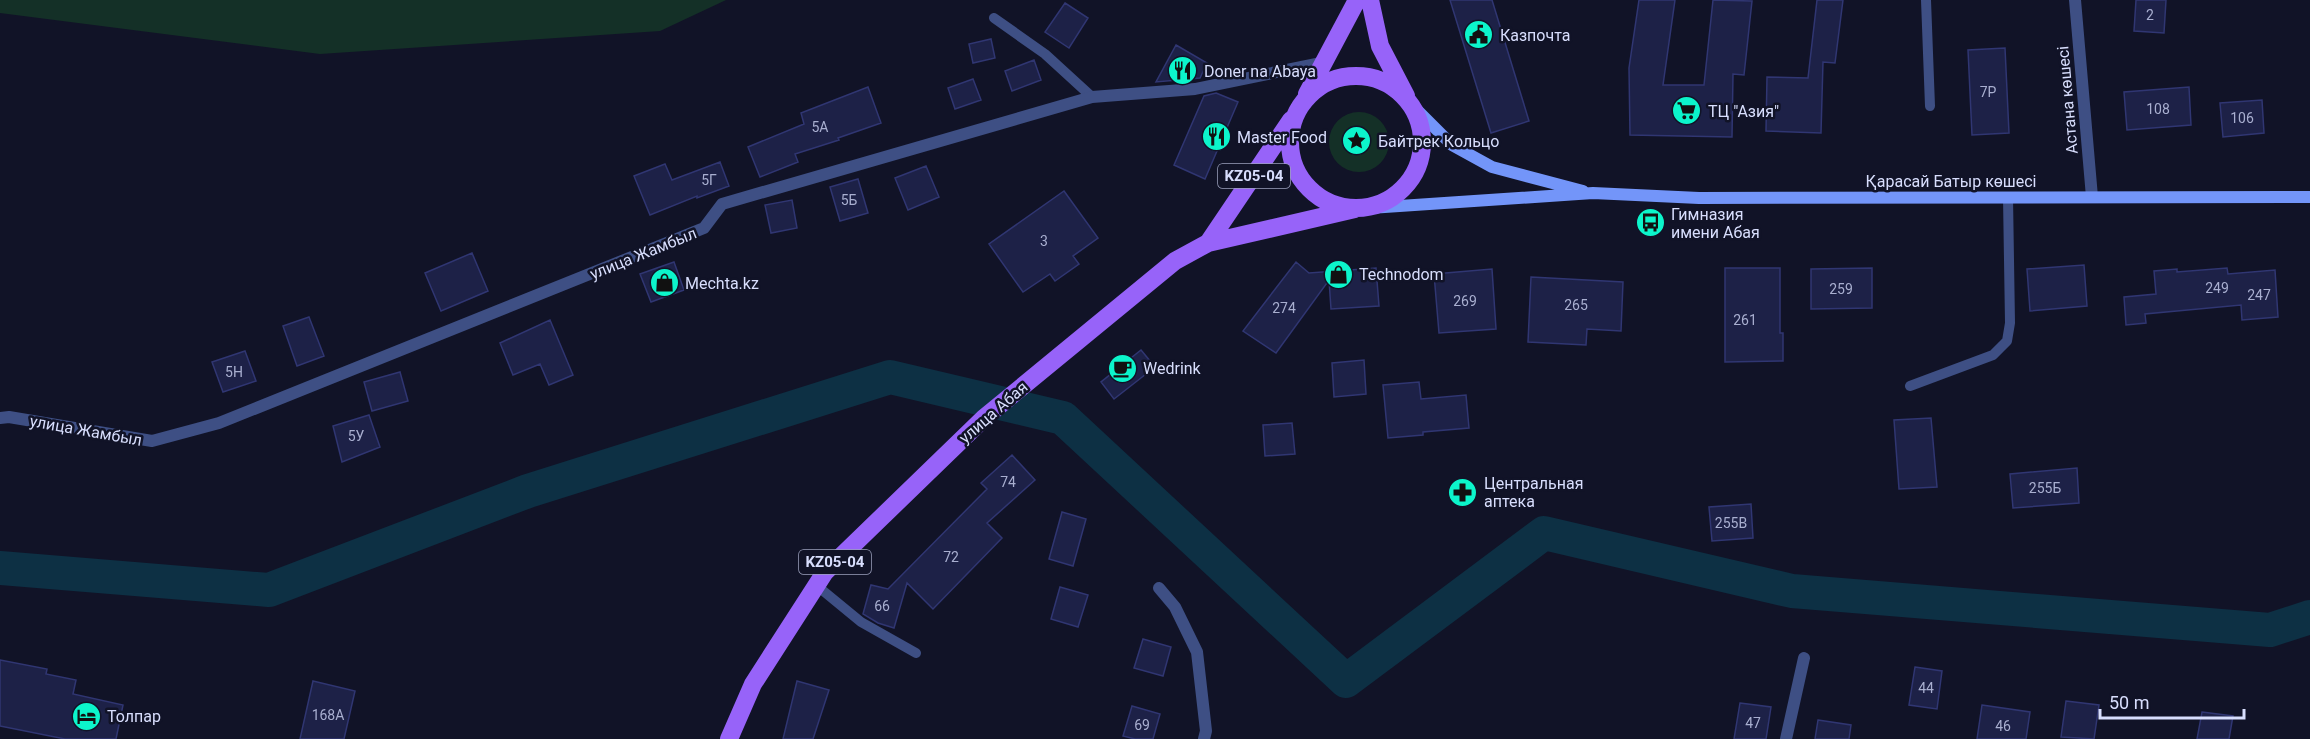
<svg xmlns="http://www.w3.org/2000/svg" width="2310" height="739" font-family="Roboto,sans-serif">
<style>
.green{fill:#143027}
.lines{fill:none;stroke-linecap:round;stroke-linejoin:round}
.river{stroke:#0d3044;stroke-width:34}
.building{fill:#1d2147;stroke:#303672;stroke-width:1.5}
.service{stroke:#3e4f84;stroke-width:10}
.minor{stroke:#3e4f84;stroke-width:12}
.secondary{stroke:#7395f9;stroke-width:12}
.primary{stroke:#9763f9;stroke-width:18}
.labels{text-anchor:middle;stroke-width:5;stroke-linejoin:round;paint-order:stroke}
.number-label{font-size:14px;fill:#a9afd0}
.shield{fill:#111327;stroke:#9ca1bd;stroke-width:1.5}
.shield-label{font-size:15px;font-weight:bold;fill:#d8defd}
.poi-label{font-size:16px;fill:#d8defd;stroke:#111327;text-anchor:start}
.street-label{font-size:16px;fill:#d8defd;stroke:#111327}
</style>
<rect width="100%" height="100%" fill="#111327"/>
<path class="green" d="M0 0H726L660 31 320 54 0 13Z
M1329 142a30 30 0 1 1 60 0a30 30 0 1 1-60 0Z"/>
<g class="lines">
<path class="river" d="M0 568 269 590 528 491 890 377 1063 418 1346 681 1544 533 1792 591 2270 630 2310 617"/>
</g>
<path class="building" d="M1450 0H1492L1529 121 1491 133Z
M1639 0H1675L1663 85H1704L1713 0 1752 1 1744 75 1733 74 1732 137 1630 135 1629 68Z
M1817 0H1843L1835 63 1823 62 1821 133 1766 131 1767 77 1808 78Z
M2136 0H2166L2164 33 2134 31Z
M1065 3 1088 18 1069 48 1045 32Z
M991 39 995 58 973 63 969 44Z
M1176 45 1207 63 1200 78 1156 82Z
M2005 48 2009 133 1972 135 1968 50Z
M1034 60 1041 80 1012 91 1005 71Z
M973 79 981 100 955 109 948 88Z
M868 87 881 123 838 138 839 140 795 154 798 162 760 177 748 147 804 124 801 113Z
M2189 87 2191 125 2127 130 2124 92Z
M1216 93 1238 102 1205 179 1174 165 1204 96Z
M2262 100 2264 133 2223 137 2220 103Z
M720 162 729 186 697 198V196L650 215 634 176 665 164 672 180Z
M926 166 939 197 908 210 895 178Z
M858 179 868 213 840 221 830 187Z
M1064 191 1098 238 1073 256 1079 264 1055 281 1050 274 1023 292 989 244Z
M792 200 797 228 771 233 765 205Z
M472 253 488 291 441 311 425 273Z
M674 262 684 290 651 302 640 274Z
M1296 262 1309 273 1376 268 1379 306 1331 309 1329 280 1276 353 1243 331Z
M2084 265 2087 306 2030 311 2027 269Z
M1725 268H1780V333H1783V361L1725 362Z
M1872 268V308L1811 309V269Z
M2227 268 2228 274 2275 270 2278 317 2242 320 2241 305 2145 314 2146 323 2126 325 2124 297 2156 294 2154 271 2177 269V272Z
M1492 269 1496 329 1439 333 1434 274Z
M1531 277 1623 282 1621 331 1587 329 1586 345 1528 342Z
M309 317 324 356 297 366 283 326Z
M550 320 573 375 549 385 540 364 513 375 500 343Z
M1141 350 1155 367 1114 399 1101 382Z
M245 351 256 381 223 392 212 362Z
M1364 360 1366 394 1334 397 1332 363Z
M400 372 408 401 372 411 364 382Z
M1419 382 1421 399 1466 395 1469 428 1423 432V435L1388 438 1383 385Z
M369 415 380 447 342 462 333 426Z
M1931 418 1937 487 1899 489 1894 420Z
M1292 423 1295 454 1265 456 1263 425Z
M1012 455 1035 480 987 523 1002 538 933 609 907 583 894 628 878 623 863 614 871 585 888 589 987 489 981 483Z
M2077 468 2079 503 2013 508 2010 474Z
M1751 504 1753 538 1712 541 1709 507Z
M1062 512 1086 519 1073 566 1049 559Z
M1060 587 1088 595 1078 627 1051 619Z
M1143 639 1171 647 1163 676 1134 668Z
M0 660 47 669 46 674 76 680 73 694 123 705 116 739H65L0 726Z
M1915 667 1942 671 1937 709 1909 705Z
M313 681 355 691 344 739H300Z
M797 681 829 690 813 739H783Z
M2066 701 2099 705 2094 739 2061 737Z
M1740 703 1771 707 1766 739H1734Z
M1982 705 2030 712 2026 739H1977Z
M1132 706 1160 714 1153 739H1135L1123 736Z
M2202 712 2233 716 2229 739H2197Z
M1818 720 1851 725 1849 739H1815Z"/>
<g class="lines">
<path class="service" d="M1926 0 1930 106
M994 18 1045 54 1092 97
M1910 386 1993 355 2007 341 2010 323 2008 197
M816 585 861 622 916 653"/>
<path class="minor" d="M2075 0 2092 197
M0 418 9 417 152 441 219 423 704 228 722 204 1092 97 1195 89 1325 62
M1159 588 1175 607 1197 652 1206 731 1204 739
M1786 739 1804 658"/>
<path class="secondary" d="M1410 103 1452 145 1492 167 1583 191
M1355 209 1593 193 1699 198 2310 197"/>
<path class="primary" d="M1370 0 1380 46 1406 96
M1290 142a66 66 0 1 1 132 0a66 66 0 1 1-132 0Z
M1307 94 1357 0
M1208 243 1291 120
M729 739 753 684 825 572 984 418 1175 261 1208 243 1355 209"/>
</g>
<defs>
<symbol id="civic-disc" viewBox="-11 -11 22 22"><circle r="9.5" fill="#0cf5cb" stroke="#111327"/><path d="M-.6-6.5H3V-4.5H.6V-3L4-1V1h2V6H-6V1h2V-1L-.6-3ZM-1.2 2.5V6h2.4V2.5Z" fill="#111"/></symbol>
<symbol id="restaurant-disc" viewBox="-11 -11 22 22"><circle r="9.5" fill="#0cf5cb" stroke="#111327"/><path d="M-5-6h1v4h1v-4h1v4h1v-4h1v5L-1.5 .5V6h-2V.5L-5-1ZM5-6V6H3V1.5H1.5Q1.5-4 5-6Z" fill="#111"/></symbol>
<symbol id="supermarket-disc" viewBox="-11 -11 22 22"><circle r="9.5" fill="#0cf5cb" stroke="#111327"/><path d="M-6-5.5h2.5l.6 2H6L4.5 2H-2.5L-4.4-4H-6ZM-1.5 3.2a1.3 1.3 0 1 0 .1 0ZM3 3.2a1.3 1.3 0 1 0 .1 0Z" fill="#111"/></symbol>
<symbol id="sight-disc" viewBox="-11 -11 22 22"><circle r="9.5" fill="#0cf5cb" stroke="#111327"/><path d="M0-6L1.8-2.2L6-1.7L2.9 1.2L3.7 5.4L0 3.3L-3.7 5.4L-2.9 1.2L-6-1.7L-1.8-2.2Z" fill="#111"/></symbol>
<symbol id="bus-disc" viewBox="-11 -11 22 22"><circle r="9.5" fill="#0cf5cb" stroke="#111327"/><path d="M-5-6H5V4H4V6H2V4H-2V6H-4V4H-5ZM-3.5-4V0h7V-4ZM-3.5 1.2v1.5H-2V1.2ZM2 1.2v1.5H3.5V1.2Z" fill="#111"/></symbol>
<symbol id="shop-disc" viewBox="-11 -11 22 22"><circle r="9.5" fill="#0cf5cb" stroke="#111327"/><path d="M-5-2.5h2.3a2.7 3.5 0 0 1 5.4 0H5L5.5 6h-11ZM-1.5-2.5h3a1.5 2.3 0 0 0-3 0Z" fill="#111"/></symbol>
<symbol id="cafe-disc" viewBox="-11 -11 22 22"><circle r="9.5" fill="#0cf5cb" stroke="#111327"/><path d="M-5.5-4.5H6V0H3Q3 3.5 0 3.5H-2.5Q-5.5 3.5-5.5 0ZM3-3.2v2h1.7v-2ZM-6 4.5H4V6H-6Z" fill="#111"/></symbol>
<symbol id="pharmacy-disc" viewBox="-11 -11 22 22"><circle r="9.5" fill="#0cf5cb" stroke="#111327"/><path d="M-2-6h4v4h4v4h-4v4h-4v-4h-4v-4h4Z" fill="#111"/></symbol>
<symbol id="hotel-disc" viewBox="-11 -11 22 22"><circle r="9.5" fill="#0cf5cb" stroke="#111327"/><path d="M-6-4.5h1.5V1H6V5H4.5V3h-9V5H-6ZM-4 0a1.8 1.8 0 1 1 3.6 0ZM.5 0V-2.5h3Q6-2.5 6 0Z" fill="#111"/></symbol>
</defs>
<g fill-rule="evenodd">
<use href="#civic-disc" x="1462" y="18" width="33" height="33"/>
<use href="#restaurant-disc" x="1166" y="54" width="33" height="33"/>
<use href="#supermarket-disc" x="1670" y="94" width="33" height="33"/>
<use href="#restaurant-disc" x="1200" y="120" width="33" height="33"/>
<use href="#sight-disc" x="1340" y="124" width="33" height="33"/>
<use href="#bus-disc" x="1634" y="206" width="33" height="33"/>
<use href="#shop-disc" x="1322" y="258" width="33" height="33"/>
<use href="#shop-disc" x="648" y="266" width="33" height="33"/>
<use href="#cafe-disc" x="1106" y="352" width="33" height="33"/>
<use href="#pharmacy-disc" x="1446" y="476" width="33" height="33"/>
<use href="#hotel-disc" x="70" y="700" width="33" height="33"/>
</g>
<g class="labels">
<g class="number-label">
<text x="2150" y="20">2</text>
<text x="1988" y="97">7P</text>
<text x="2158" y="114">108</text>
<text x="2242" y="123">106</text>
<text x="820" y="132">5А</text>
<text x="709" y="185">5Г</text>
<text x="849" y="205">5Б</text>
<text x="1044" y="246">3</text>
<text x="2217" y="293">249</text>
<text x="1841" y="294">259</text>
<text x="2259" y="300">247</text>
<text x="1465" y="306">269</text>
<text x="1576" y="310">265</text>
<text x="1284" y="313">274</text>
<text x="1745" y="325">261</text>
<text x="234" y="377">5H</text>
<text x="356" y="441">5У</text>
<text x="1008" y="487">74</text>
<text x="2045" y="493">255Б</text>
<text x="1731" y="528">255В</text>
<text x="951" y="562">72</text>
<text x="882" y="611">66</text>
<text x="1926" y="693">44</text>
<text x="328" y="720">168А</text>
<text x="1753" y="728">47</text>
<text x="1142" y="730">69</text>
<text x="2003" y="731">46</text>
</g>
<g class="shield">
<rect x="1218" y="164" width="72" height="24" rx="4.5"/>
<rect x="799" y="550" width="72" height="24" rx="4.5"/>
</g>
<g class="shield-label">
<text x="1254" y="181">KZ05-04</text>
<text x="835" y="567">KZ05-04</text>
</g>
<g class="poi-label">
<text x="1500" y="41">Казпочта</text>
<text x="1204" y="77">Doner na Abaya</text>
<text x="1708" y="117">ТЦ "Азия"</text>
<text x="1237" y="143">Master Food</text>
<text x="1378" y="147">Байтрек Кольцо</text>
<text x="1671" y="220">Гимназия<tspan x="1671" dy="18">имени Абая</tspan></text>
<text x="1359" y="280">Technodom</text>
<text x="685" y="289">Mechta.kz</text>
<text x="1143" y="374">Wedrink</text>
<text x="1484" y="489">Центральная<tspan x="1484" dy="18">аптека</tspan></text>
<text x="107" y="722">Толпар</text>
</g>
<g class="street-label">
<text transform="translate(2067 100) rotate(-95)" y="6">Астана көшесі</text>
<text x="1951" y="187">Қарасай Батыр көшесі</text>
<text transform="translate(643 253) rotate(-22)" y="6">улица Жамбыл</text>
<text transform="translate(993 412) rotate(-41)" y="6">улица Абая</text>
<text transform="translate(86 430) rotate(10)" y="6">улица Жамбыл</text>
</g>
</g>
<path d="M2100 709v9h144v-9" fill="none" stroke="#d8defd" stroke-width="3"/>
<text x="2109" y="709" font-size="18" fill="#d8defd" stroke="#111327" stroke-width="4.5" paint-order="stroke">50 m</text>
</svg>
